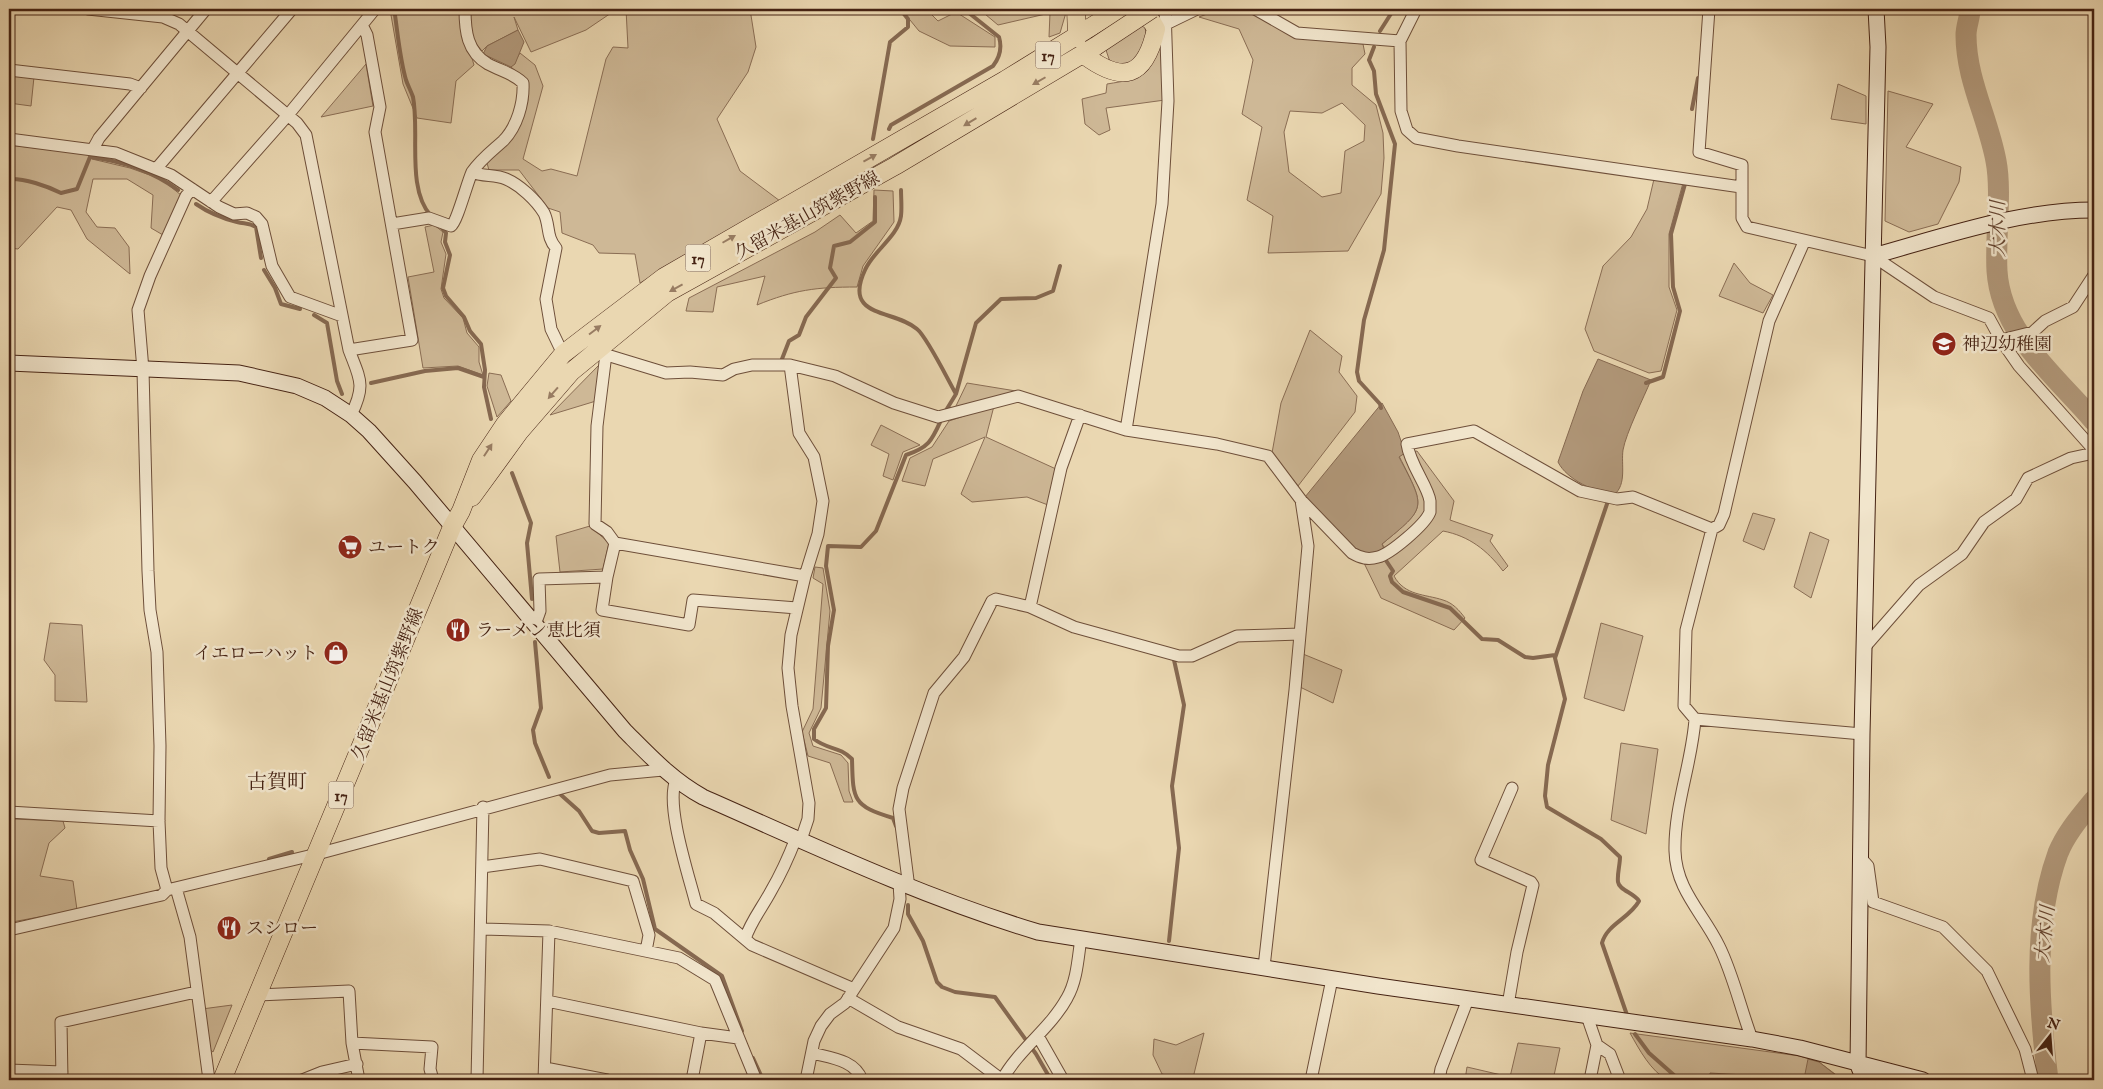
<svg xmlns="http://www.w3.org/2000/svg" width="2103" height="1089" font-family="'IM FELL English','Noto Serif JP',serif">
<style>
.green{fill:#ceb896;stroke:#8a6d54;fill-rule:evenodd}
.water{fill:#b2997b;stroke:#866951}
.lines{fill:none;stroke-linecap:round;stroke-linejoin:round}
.stream{stroke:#866951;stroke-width:4}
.river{stroke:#b2997b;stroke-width:21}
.street-casing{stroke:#6e4f3a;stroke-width:13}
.secondary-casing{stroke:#452213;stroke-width:17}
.primary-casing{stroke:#452213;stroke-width:19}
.street{stroke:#f1e5cc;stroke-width:11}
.secondary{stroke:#f1e5cc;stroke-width:15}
.primary{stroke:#ead7b1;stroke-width:18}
.primary-bridge-casing{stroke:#452213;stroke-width:19;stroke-linecap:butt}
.primary-bridge{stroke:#ead7b1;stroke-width:18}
.oneway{fill:#987c62}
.labels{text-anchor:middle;stroke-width:5;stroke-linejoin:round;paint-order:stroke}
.shield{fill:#f1e5cc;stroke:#795c4a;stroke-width:1}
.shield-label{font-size:16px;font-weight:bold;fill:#452213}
.street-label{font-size:18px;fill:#452213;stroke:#f1e5cc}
.poi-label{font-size:18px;fill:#452213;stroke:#f1e5cc;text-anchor:start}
.water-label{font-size:19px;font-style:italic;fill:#664632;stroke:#f1e5cc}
.quarter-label{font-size:20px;fill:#452213;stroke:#f1e5cc}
</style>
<rect width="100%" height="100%" fill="#ead7b1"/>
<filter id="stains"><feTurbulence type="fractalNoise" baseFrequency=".004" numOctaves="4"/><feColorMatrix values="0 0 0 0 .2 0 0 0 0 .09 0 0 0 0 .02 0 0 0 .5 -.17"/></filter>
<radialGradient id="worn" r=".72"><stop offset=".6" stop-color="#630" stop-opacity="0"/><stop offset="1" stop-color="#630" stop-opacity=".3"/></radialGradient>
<path class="green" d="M387 9H617L586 30 531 52 514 17 518 30 487 46 482 51 463 28 474 65 456 81 451 123 417 118 403 84 391 15Z
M626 9H750L756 47 748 72 717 119 740 171 780 201 640 283 635 254 599 253 593 245 562 233 560 212 548 208 519 170H489L486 160 510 141 528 100 527 81 511 67 520 53 535 65 543 86 523 159 542 171 551 169 577 176 606 59 613 47 628 48Z
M901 9H932L928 11 938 21 956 12 995 37V47L950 46 919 31Z
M979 9H1067L1060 33 1049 37 1050 13 998 25Z
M1215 11H1247L1299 38 1363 44 1365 54 1352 68V85L1376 105 1383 133 1384 158 1381 194 1348 251 1268 253 1273 216 1247 200 1262 127 1242 114 1253 60 1239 29 1199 17ZM1342 103 1365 125 1364 141 1345 151 1341 193 1322 197 1289 172 1284 132 1290 111 1322 113Z
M1144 24C1150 45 1144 55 1126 67L1110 62 1106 50Z
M1161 42 1165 100 1106 108 1110 130 1099 135 1085 124 1082 99 1106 93 1107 84C1144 78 1148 78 1161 42Z
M366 64 373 106 321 117Z
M9 75 34 77 31 106 9 103Z
M1838 84 1866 96V124L1831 119Z
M1888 91 1933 104 1906 147 1961 167 1959 182 1938 224 1909 232 1885 221Z
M9 145 89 154 92 159 130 168 161 179 181 195 163 235 151 228 153 195 127 179H93L86 212 97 227 115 228 129 247 130 274 87 239 71 210 57 207 18 249 9 248V216L14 199 9 198Z
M1654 179 1683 183 1669 234V287L1677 310 1661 371 1649 373 1594 351 1585 329 1603 266 1631 237 1647 209Z
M874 190 893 191 894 222 863 266 857 287C816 287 794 290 757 305L765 276 717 287 713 312 686 311 689 298 815 232 840 215 856 233 873 221Z
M434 225 443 232 441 242 446 254 441 289 444 298 463 318 467 333 479 347V362L483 375 458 366 423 368 408 277 434 272 425 227Z
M1734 263 1750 283 1773 295 1763 313 1719 296Z
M1310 330 1342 356 1339 372 1357 396 1355 412 1298 486 1272 453 1281 403Z
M599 365 596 401 550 415Z
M489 373 501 375 511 401 497 417 487 386Z
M967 383 1016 391 955 408Z
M994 406 986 437 1056 469 1048 505 1027 497 972 502 961 494 985 437 933 459 925 486 902 481 910 458 932 447 949 421Z
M881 425 920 445 903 452 893 480 883 476 889 454 871 445Z
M1417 451 1454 501 1450 520 1493 535 1490 541 1508 566 1503 571C1487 550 1469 536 1443 531L1394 576C1405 596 1425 594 1443 600 1453 603 1459 610 1465 618L1454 630 1381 598 1364 563 1382 562 1391 557 1382 544C1427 507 1426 509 1399 456L1405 453Z
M1753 513 1775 519 1764 550 1743 541Z
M590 526 609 543 603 569 560 572 556 536Z
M1810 532 1829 540 1811 598 1794 587Z
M815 567 823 568 830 611 821 708 809 733 813 746 841 755 848 763 849 791 853 802H844L830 763 808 756 802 732 813 709 823 584 813 578Z
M50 623 82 625 87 702 55 701V675L44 660Z
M1601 623 1643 636 1624 711 1584 698Z
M1303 654 1342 670 1333 703 1300 687Z
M1621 743 1658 749 1646 834 1611 820Z
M13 819 63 821 65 828 49 843 40 876 73 881 77 910 12 922 9 825Z
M232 1005 213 1052 208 1048 202 1009Z
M1204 1033 1193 1078 1197 1080H1170V1076L1162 1074 1153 1055 1154 1039 1176 1045Z
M1630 1033 1800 1056 1819 1062 1843 1080H1668C1651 1072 1639 1049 1630 1033Z
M1518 1043 1560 1048 1553 1080H1465L1467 1067 1510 1077Z"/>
<path class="water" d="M518 30 524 42 515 64 511 67 483 54 487 46Z
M1598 359 1651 380C1644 397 1626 433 1623 450 1621 465 1627 484 1614 495 1595 492 1567 480 1558 462L1583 391Z
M1382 403 1398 432 1405 453 1399 457C1426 509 1427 507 1382 544L1384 549C1378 553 1370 556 1362 554 1343 547 1319 513 1305 497Z
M1808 1059 1819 1062 1842 1080H1810L1805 1074Z
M1710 1073 1762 1076 1770 1080H1711L1709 1078Z"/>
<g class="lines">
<path class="stream" d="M391 9 395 15C398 36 400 59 406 80 408 86 411 91 413 97 420 133 406 188 431 216
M1380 31 1394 9
M1374 47 1369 60 1374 71 1376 94 1395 144 1384 250 1364 320 1357 372 1359 381 1380 404 1381 408
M1692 109 1698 78
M889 129 891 125 993 66C1000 57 1002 47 999 37L964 9
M873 139 890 42 908 27V19L900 9
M9 179C24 178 47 186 61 193L77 189 90 157C122 161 152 171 178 190
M901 190C901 198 902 208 901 216 898 237 873 251 865 270 842 319 895 309 917 329 927 337 948 380 956 394L945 412
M196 204C209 213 221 218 237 222 245 224 249 223 256 227L261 258
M441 227 446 233 445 242 450 255 443 288 446 296 464 317 470 331 481 344 485 370 484 387 491 419
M264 270 275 288 281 304 300 309
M314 315 327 323 337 381 342 394
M782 359 789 341 799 335 806 317 836 278 830 268 834 246 850 242 875 222V197
M371 383 425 371 458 368 484 377
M1646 383 1663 377 1680 311 1673 287 1671 234 1685 184
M956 394 976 323 1001 299 1036 298 1053 291 1060 266
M512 473 531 523 527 543 532 599
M1609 498 1555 658 1565 699 1548 765 1545 796 1547 807 1601 839 1620 857C1620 865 1617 874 1618 882 1619 890 1634 893 1639 901 1630 918 1607 924 1602 943L1627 1015
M1383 556 1393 571 1390 576 1392 582 1403 592 1450 608 1482 639 1498 640 1525 657 1533 658 1555 655
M535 642 541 708 533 730 535 743 549 777
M560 794 579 811 592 831 599 833 625 831 630 850 643 879 655 929 722 976 742 1031
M896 826 893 818C852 806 853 799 852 759 839 746 828 750 814 739V729L826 708 828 646 834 610 826 566 828 546 861 547 876 531 906 455C930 447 932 440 942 418
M269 859 292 852
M908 905V914L923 941 937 982 942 987 955 992 995 997 1036 1054 1051 1080
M1169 941 1179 848 1172 786 1184 705 1174 660
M1635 1034 1649 1053 1675 1076 1709 1078 1711 1080
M753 1058 763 1080"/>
<path class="river" d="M1970 9C1970 18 1966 26 1966 35 1966 79 1988 118 1996 161 2002 192 1995 237 1997 271 2001 334 2056 376 2094 421
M2048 1080C2039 1007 2032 924 2058 853 2066 833 2081 816 2094 800"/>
<defs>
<path id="street" d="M88 9 163 17 179 24 297 123 306 135 349 350C360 379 366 385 351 415
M465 9C465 31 467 52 488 64 501 71 513 73 523 83 524 103 517 127 503 141 492 151 481 159 472 172 483 177 495 174 506 179 520 185 536 200 544 213 550 225 546 237 556 248L546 299 551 329 563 354
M1255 9 1297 33 1400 41
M1416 9 1400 41 1401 111 1407 130 1416 138 1458 146 1741 187
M1709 9 1699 152 1742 165V218L1747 227 1873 256 1934 297 1989 318 2001 340 2033 332 2045 321 2073 307 2094 275
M1160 27 1197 9
M9 70 130 84 141 88
M9 139 116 153 171 175 219 207 234 214 247 213 256 217 262 224 272 266 290 297 342 316
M93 149 99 138 206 9
M157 168 292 9
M211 202 288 115 375 9
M392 224 429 218 451 226C457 222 467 183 472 172
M2001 340 2019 366 2094 450
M349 350 412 340 375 132 380 107 367 35 362 25
M597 352 666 373 690 372 723 375 734 369 752 365H790L835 376 894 403 938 417 1018 396 1126 430 1217 444 1268 456 1301 500 1352 553C1361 558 1368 560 1378 557 1390 554 1425 525 1430 512 1430 510 1430 503 1430 501 1428 486 1410 465 1407 444L1474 431 1580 491 1617 499 1633 497 1712 529 1719 525 1724 514 1769 321 1804 242
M606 354 597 426 595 524 607 532 615 543
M790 365 799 433 814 457 823 501 818 534 805 576 791 635 788 668 792 706 809 803 808 819 801 840
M1126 430 1162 204 1168 101 1165 9
M1712 529 1686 630 1684 706 1695 719C1692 763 1674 806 1675 851 1676 890 1703 913 1719 946 1733 974 1741 1010 1752 1039
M607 577 615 543 805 576
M1030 607 1074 627 1179 656H1192L1237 636 1300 634
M535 625 540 611 539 579 607 577 602 610 689 625 693 600 797 608
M1864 648 1919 585 1962 554 1984 522 2016 499 2028 478 2071 458 2094 453
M1695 719 1862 734
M676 780C665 805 689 876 696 904L714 913 752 945 854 989
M9 812 159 821
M1860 857 1868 866 1873 902 1943 927 1987 971 2025 1049 2033 1080
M482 867 540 859 633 881 649 935 646 951
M176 888 190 937 209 1080
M909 888 899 809 903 788 934 693 964 657 992 601 996 599 1030 607 1061 468 1080 415
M167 890 161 868 159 821 160 746 157 652 150 610 148 571 143 370 138 310 150 276 186 196 192 189
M482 929 549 931 679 958 715 980 756 1080
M9 930 162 895 167 890 317 854 610 775 663 770
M745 939C751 921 762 908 771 891 781 874 789 856 796 838
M1264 967 1295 690 1308 546 1301 500
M258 995 349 991 352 1043 359 1080
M848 998 898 1027 961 1049 1002 1080
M547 1001 701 1033
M1508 1005 1517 952 1533 885 1531 882 1481 860 1512 788
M1587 1016 1597 1045 1610 1054 1620 1080
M1038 1036 1063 1080
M352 1043 432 1047 430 1069 433 1080
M812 1053C831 1058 855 1060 862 1080
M545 1068 607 1080
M9 1070 62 1072
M62 1080 61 1022 196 992
M302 1080 322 1072 357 1064
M477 1080 483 807
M544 1080 549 931
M692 1080 701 1033 738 1038
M806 1080 814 1041 821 1026 830 1014 845 1003 894 928 900 899 899 883
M1002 1080C1019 1049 1050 1029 1067 998 1077 981 1078 958 1081 938
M1311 1080 1332 979
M1439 1080 1441 1069 1468 999
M1590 1080 1597 1045"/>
<path id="secondary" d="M1873 256C1945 236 2019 210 2094 210
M9 363 239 373 297 386 325 398 351 415 369 431 415 482 625 731C650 756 672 780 703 797 814 846 922 897 1038 932L1378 986 1752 1039 1800 1048 1923 1080
M1864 1080 1858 1065 1862 734 1878 47 1876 9"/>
<path id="primary" d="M1076 9 1077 38
M1084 55C1123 84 1145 78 1156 29L1152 22 1136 9
M472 497 520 431 571 372 667 293 895 166 1096 46
M222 1080 452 527 461 511 481 460 505 424 563 354 589 334 664 277 1005 80 1120 9"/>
</defs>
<use href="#street" class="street-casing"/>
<use href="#secondary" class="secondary-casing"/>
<use href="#primary" class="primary-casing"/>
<use href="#street" class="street"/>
<use href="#secondary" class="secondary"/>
<use href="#primary" class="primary"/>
<defs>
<path id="primary-bridge" d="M1096 46 1152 9"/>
</defs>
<use href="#primary-bridge" class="primary-bridge-casing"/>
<use href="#primary-bridge" class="primary-bridge"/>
</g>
<defs><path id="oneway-solid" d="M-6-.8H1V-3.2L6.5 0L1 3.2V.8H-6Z" transform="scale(1.25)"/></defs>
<g class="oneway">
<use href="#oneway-solid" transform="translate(1039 81) rotate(150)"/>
<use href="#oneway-solid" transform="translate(970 122) rotate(149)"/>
<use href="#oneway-solid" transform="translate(870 158) rotate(-29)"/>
<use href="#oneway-solid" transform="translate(729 239) rotate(-30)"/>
<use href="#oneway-solid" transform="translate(676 288) rotate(151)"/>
<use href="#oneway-solid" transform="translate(595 330) rotate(-37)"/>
<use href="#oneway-solid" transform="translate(553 393) rotate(131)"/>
<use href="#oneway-solid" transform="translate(488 450) rotate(-57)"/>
</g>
<defs>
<symbol id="school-disc" viewBox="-11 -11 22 22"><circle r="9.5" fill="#8f2418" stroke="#f1e5cc"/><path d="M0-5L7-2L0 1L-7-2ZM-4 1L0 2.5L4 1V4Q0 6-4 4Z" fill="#fff"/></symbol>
<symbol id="supermarket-disc" viewBox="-11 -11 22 22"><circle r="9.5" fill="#8f2418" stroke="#f1e5cc"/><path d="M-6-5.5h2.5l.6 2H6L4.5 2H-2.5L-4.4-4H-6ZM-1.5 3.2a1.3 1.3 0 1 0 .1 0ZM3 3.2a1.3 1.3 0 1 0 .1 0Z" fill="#fff"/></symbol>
<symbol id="restaurant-disc" viewBox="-11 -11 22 22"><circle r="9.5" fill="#8f2418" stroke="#f1e5cc"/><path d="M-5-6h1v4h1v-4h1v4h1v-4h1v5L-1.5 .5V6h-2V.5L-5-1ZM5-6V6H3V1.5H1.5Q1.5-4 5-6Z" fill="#fff"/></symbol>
<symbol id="shop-disc" viewBox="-11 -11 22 22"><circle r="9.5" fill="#8f2418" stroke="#f1e5cc"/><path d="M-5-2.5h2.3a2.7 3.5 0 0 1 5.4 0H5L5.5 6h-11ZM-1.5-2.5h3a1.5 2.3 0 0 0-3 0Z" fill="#fff"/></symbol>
</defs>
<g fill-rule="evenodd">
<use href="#school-disc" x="1930" y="330" width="28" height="28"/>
<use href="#supermarket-disc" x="336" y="533" width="28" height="28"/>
<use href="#restaurant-disc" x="444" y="616" width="28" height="28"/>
<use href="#shop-disc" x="322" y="639" width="28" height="28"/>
<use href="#restaurant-disc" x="215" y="914" width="28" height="28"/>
</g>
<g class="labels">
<g class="shield">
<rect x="1035.5" y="41.5" width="25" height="27" rx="4"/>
<rect x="685.5" y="244.5" width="25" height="27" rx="4"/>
<rect x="328.5" y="781.5" width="25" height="27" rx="4"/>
</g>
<g class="shield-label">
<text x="1048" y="61">17</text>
<text x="698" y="264">17</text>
<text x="341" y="801">17</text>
</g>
<g class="street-label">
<text transform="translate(807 215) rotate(-29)" y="6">久留米基山筑紫野線</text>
<text transform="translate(387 684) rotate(-68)" y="6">久留米基山筑紫野線</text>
</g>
<g class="poi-label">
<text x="1962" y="350">神辺幼稚園</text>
<text x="368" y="553">ユートク</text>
<text x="476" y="636">ラーメン恵比須</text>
<text x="318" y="659" text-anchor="end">イエローハット</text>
<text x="246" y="934">スシロー</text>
</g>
<g class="water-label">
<text transform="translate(1997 229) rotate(-90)" y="7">大木川</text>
<text transform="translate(2044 934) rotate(-84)" y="7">大木川</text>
</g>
<g class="quarter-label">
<text x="277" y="788">古賀町</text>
</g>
</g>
<rect width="2103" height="1089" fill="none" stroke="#ead7b1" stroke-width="30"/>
<rect x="10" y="10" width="2083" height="1069" fill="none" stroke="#452213" stroke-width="2.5"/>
<rect x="15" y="15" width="2073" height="1059" fill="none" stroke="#452213"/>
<g transform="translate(2050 1036) rotate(17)" stroke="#f1e5cc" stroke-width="4" paint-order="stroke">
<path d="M0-4L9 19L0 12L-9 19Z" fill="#452213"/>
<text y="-8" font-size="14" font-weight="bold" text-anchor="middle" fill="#452213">N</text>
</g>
<rect width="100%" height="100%" filter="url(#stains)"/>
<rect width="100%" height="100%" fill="url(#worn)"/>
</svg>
